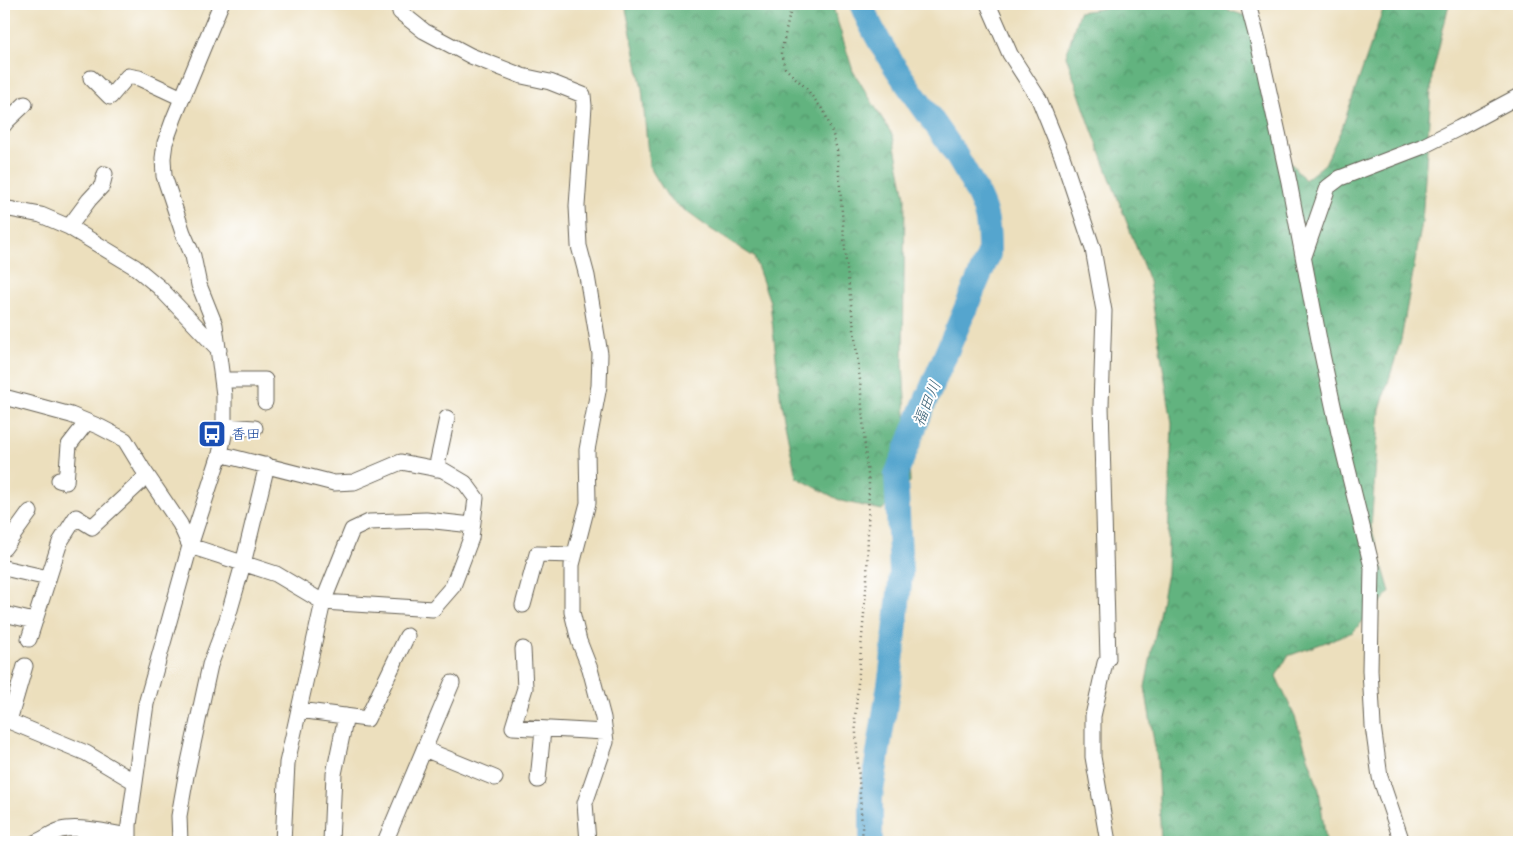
<svg xmlns="http://www.w3.org/2000/svg" width="1523" height="846" font-family="Pangolin,'Klee One',sans-serif">
<style>
.forest{fill:url(#forest-crowns);stroke:#3f684e}
.lines{fill:none;stroke-linecap:round;stroke-linejoin:round}
.river{stroke:#54a5ce;stroke-width:24}
.minor-casing{stroke:#656054;stroke-width:17}
.path{stroke:#656054;stroke-width:2.5;stroke-dasharray:1 4;stroke-linecap:butt}
.minor{stroke:#fff;stroke-width:15}
.labels{text-anchor:middle;stroke-width:4;stroke-linejoin:round;paint-order:stroke}
.transit-label{font-size:15px;fill:#164399;stroke:#fff;text-anchor:start}
.water-label{font-size:16px;font-style:italic;fill:#386075;stroke:#fff}
</style>
<defs>
<pattern id="forest-crowns" width="20" height="18" patternUnits="userSpaceOnUse" patternTransform="scale(1.25)"><rect width="20" height="18" fill="#62b37f"/><path d="M2 6a3 3 0 1 1 6 0M12 15a3 3 0 1 1 6 0" fill="none" stroke="#509167"/></pattern>
</defs>
<rect width="100%" height="100%" fill="#fff"/>
<filter id="ink" filterUnits="userSpaceOnUse"><feTurbulence type="fractalNoise" baseFrequency=".02" numOctaves="2"/><feDisplacementMap in="SourceGraphic" scale="10" xChannelSelector="R" yChannelSelector="G"/><feConvolveMatrix kernelMatrix="1 2 1 2 8 2 1 2 1" color-interpolation-filters="sRGB"/></filter>
<filter id="wash" filterUnits="userSpaceOnUse"><feTurbulence type="fractalNoise" baseFrequency=".0096" numOctaves="4" result="noise"/><feDisplacementMap in="SourceGraphic" scale="20" xChannelSelector="R" yChannelSelector="G"/><feGaussianBlur stdDeviation="1.12" result="paint"/><feColorMatrix in="noise" values="0 0 0 0 0 0 0 0 0 0 0 0 0 0 0 0 0 1.4 0 .05"/><feComposite in="paint" operator="in"/></filter>
<g filter="url(#wash)">
<rect width="100%" height="100%" fill="#ecdfbd"/>
<path class="forest" d="M625 4H832L853 71 893 136 905 197 903 364 910 482 882 510 841 501 796 477 781 403 770 302 754 257 709 228 669 199 649 166 642 89Z
M1385 4H1449L1432 76 1422 222 1401 340 1380 409 1371 527 1390 592 1353 632 1288 656 1276 676 1295 717 1319 790 1326 842H1161L1157 760 1145 687 1167 573 1172 423 1149 281 1090 125 1066 56 1079 12 1107 8 1213 5 1249 17 1285 156 1305 180 1325 164 1342 128Z"/>
<g class="lines">
<path class="river" d="M861 4C883 59 924 105 956 155 967 173 977 190 984 209 989 224 989 239 989 254L923 407 896 475 901 573 891 672 871 797V842"/>
</g>
</g>
<g filter="url(#ink)">
<g class="lines">
<defs>
<path id="minor" d="M399 4 400 12 424 31 471 56 522 76 550 82 583 95 584 106 577 206 579 246 587 276 600 354 599 386 587 450 588 503 572 565V612L579 641 590 669 603 718 606 742 585 803 588 842
M988 4 1010 54 1039 99 1062 156 1093 249 1104 311 1101 406 1108 659 1105 663 1093 716V757L1108 842
M1248 4 1258 42 1289 182 1320 345 1339 433 1372 567 1370 670 1373 726 1380 777 1402 842
M91 78 110 97 128 76 139 78 182 98
M4 125 7 121 25 104
M4 208 41 215 69 227 135 267 159 287 219 350
M69 227 89 200 102 186 105 174
M1304 256 1328 187 1340 178 1421 147 1459 128 1519 96
M222 380H265V402
M4 397 71 415 100 427 125 440 142 468 180 524 190 546 276 574 323 602 287 763 283 842
M224 426 255 428
M220 454 334 483 354 482 401 462 443 470 465 483 476 498 471 538 453 586 433 609 323 602 352 530 369 522 426 520 472 525
M436 469 447 418
M59 480 66 482 69 445 87 422
M4 548 30 512
M4 568 48 578
M523 605 537 554 574 555
M4 614 34 621
M29 639 60 542 76 517 92 527 147 476
M523 649 525 688 513 727 605 732
M299 710 367 719 407 636
M4 719 86 753 135 782
M9 721 25 666
M424 749 495 778
M538 780 543 730
M36 842C45 839 52 832 61 830 78 825 111 833 129 836
M129 842V825L146 704 190 546 220 454 224 435V395L215 325 199 285 193 256 183 233 164 176 163 158 165 143 174 118 221 4
M180 842 179 816 186 776 210 665 227 620 243 564 267 465
M331 842 334 774 346 716
M385 842 452 683"/>
</defs>
<use href="#minor" class="minor-casing"/>
<path class="path" d="M792 4 781 53 785 68 806 88 825 113 833 135 837 150 846 262 860 380 866 460 869 482 867 579 855 718 863 842"/>
<use href="#minor" class="minor"/>
</g>
</g>
<defs>
<symbol id="bus-square" viewBox="-11 -11 22 22"><rect x="-9" y="-9" width="18" height="18" rx="4" fill="#1a4fb4" stroke="#fff"/><path d="M-5-6H5V4H4V6H2V4H-2V6H-4V4H-5ZM-3.5-4V0h7V-4ZM-3.5 1.2v1.5H-2V1.2ZM2 1.2v1.5H3.5V1.2Z" fill="#fff"/></symbol>
</defs>
<g fill-rule="evenodd">
<use href="#bus-square" x="196" y="418" width="32" height="32"/>
</g>
<g class="labels">
<g class="transit-label">
<text x="231" y="439">香田</text>
</g>
<g class="water-label">
<text transform="translate(926 403) rotate(-67)" y="6">福田川</text>
</g>
</g>
<rect width="1523" height="846" fill="none" stroke="#fff" stroke-width="20"/>
</svg>
